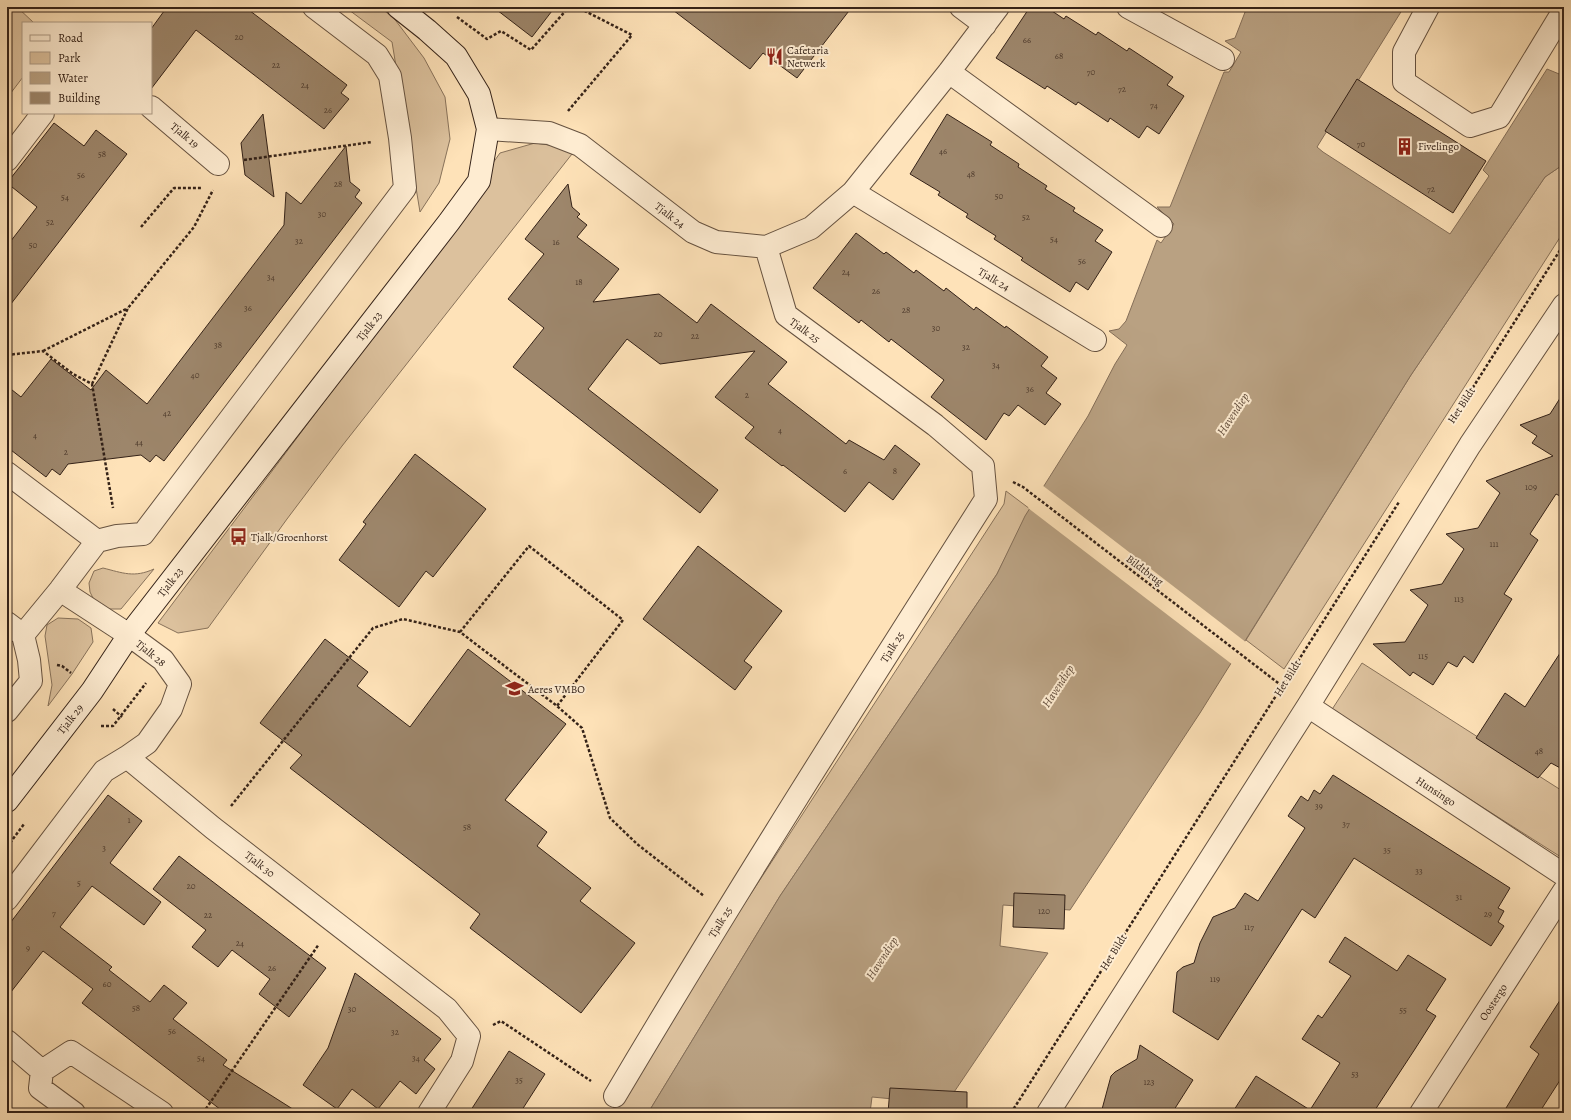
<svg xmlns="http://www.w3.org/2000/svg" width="1571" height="1120" font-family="Alegreya,serif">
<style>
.green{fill:#dcc19d;stroke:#88725a}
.water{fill:#b9a182;stroke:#846e58}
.pier{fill:#fee2b8}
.building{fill:#9d866b;stroke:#342218}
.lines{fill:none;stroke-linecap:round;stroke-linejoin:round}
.street-casing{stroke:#665240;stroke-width:24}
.secondary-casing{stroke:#342218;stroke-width:24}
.path{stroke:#342218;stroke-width:2.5;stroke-dasharray:3 2;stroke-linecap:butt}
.street{stroke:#feecd1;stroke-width:22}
.secondary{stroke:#feecd1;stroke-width:22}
.labels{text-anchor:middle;stroke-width:4;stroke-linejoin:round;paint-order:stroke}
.number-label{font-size:9px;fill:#4e3b2d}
.poi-label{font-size:11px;fill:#342218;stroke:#feecd1;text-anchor:start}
.street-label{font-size:11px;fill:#342218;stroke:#feecd1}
.water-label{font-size:12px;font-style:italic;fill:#634e3d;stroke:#feecd1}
</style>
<rect width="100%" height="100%" fill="#fee2b8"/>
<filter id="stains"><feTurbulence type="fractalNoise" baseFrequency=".005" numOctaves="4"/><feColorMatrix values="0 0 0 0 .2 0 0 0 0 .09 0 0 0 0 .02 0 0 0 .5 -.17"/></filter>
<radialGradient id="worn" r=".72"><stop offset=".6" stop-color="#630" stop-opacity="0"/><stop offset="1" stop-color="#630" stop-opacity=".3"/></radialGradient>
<path class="green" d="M7 7H17L34 23H23V77L7 98Z
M345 7H379L393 17 424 58 445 97 450 139 439 183 420 212 392 42Z
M535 143 556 146 572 154 342 446 287 519 208 628 178 633 158 623 423 270 483 177 500 153Z
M1564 164V231L1284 669 1246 640 1411 375 1545 177Z
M1006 491 1030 509 997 574 780 896 648 1113H610L639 1066 1004 504Z
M103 568C123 573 134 578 154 569L121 609H108L94 600 90 592 89 583 94 571Z
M58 618 78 619 91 628 93 642 72 674 48 706 52 685 45 636 47 625Z
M1362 663 1564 792V859L1331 711Z"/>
<path class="water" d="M1247 7H1404L1317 147 1323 152 1450 234 1489 176 1483 170 1547 69 1564 76V164L1545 177 1411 375 1200 713 1070 910 1003 905 1000 946 1048 953 946 1104 872 1097 870 1113H648L780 896 997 574 1025 516 1088 416 1115 364 1127 345 1109 331 1119 329 1126 321 1157 240 1161 243 1174 224 1157 207H1170L1224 72H1229L1241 52 1225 41 1235 38Z"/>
<path class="pier" d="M1042 485 1247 643 1233 665 1028 508Z"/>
<path class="building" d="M167 7H245L347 85 341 93 349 99 324 129 196 30 151 89V29Z
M493 7H555L532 37Z
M669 7H852L797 78 763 53 750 69Z
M1030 7H1046L1064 19 1066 16 1096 35 1098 32 1127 51 1129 48 1173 77 1167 85 1184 96 1159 134 1147 126 1139 138 1110 118 1108 122 1078 102 1076 105 1047 86 1045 89 996 58Z
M1357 79 1486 161 1453 213 1325 131Z
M263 114 274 197 245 175 241 143Z
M947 114 992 142 990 145 1019 164 1018 167 1047 186 1045 189 1075 208 1073 211 1103 230 1095 241 1112 252 1088 290 1076 282 1070 292 1021 260 1023 258 994 239 996 236 966 217 968 214 938 195 940 192 910 174Z
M54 123 84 146 96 130 127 154 7 309V246L37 207 7 183Z
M346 146 350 182 360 190 355 197 362 203 164 461 156 455 150 462 141 455 68 464 60 475 52 469 46 477 7 447V386L21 397 51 359 91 390 106 370 147 404 284 225 286 192 301 204Z
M568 184 572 207 580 214 577 217 587 225 577 237 619 269 593 302 659 294 697 323 711 304 787 362 768 384 846 444 849 440 884 460 895 445 920 464 893 500 869 482 845 512 783 465 782 466 745 438 754 427 715 397 755 351 660 364 627 339 588 389 718 490 700 513 513 367 544 328 508 299 544 254 525 239Z
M856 233 884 254 886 252 914 273 916 270 944 291 946 288 974 310 976 307 1005 328 1006 326 1048 357 1041 366 1057 378 1046 393 1061 404 1045 425 1018 405 1009 416 1004 413 986 440 931 397 944 380 891 339 889 342 861 320 859 323 813 288Z
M1564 392V498L1556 494 1530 534 1538 540 1504 594 1512 599 1473 663 1464 656 1457 667 1448 662 1433 685 1413 672 1410 676 1373 644 1405 642 1428 605 1410 590 1442 584 1464 549 1446 534 1478 528 1500 493 1486 481 1553 456 1532 443 1537 436 1520 425 1550 414Z
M415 454 486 509 433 577 426 571 399 607 339 560 366 524 363 522Z
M698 546 782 611 744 661 752 667 735 690 643 619Z
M325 639 368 672 357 686 410 727 468 649 566 724 505 800 547 832 537 846 591 888 580 901 635 943 581 1013 470 928 480 914 290 768 302 755 260 723Z
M1564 647V770L1551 763 1538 778 1476 738 1505 693 1525 707Z
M1333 775 1510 888 1498 908 1504 911 1498 922 1504 926 1491 946 1354 858 1315 918 1302 909 1218 1040 1173 1012 1177 972 1183 967 1194 963 1200 943 1213 917 1235 908 1245 893 1258 901 1305 828 1288 816 1301 796 1308 801 1314 790 1320 794Z
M108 795 142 821 110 863 161 902 144 925 92 886 60 927 112 967 109 970 150 1002 164 985 187 1003 173 1019 227 1060 223 1065 299 1113H225L82 1003 93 989 43 951 7 997V927Z
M179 856 326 968 289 1017 259 994 270 979 232 950 218 967 192 947 206 930 153 889Z
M1014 893 1065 895 1064 929 1013 927Z
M1345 937 1397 971 1408 955 1446 979 1426 1010 1436 1016 1415 1049 1373 1113H1232L1256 1076 1310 1110 1340 1063 1302 1039 1318 1015 1322 1018 1351 976 1329 962Z
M355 973 441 1039 424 1060 435 1069 416 1094 400 1081 378 1109 352 1089 337 1109 303 1085 328 1048Z
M1564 994V1074L1539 1113H1503L1539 1054 1530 1047Z
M1140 1045 1193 1080 1172 1113H1101L1111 1076 1115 1072 1137 1059Z
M509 1051 545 1074 520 1113H469Z
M890 1088 967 1092V1113H888Z"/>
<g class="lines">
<defs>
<path id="street" d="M961 7 985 25
M1128 7 1223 59
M1428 7 1404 52V82L1470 126 1499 117 1564 10
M949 72 1161 226
M151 107 218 164
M488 129 549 133 580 145 693 232 716 242 766 247 811 228 853 192 949 72 998 7
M7 160 43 113
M853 192 1095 340
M7 473 97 541
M60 590 129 635 163 660 180 684 171 709 147 743 127 757
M7 623 23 635
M1308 706 1564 875
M7 711 31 681 29 660 23 635 60 590 97 541 117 536 143 534 405 188 400 138 390 76 377 55 314 7
M7 899 104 771 127 757 213 828 447 1009 469 1036 462 1061 429 1113
M7 1041 42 1071 40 1088 74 1113
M42 1071 71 1052 162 1113
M615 1096C734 895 860 697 986 499L983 466 935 425 786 315 766 247
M1048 1113 1308 706 1470 445 1564 305
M1421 1113 1564 891"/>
<path id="secondary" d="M7 801 92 691 129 635 449 222 479 181 488 129 479 94 456 56 427 30 398 7"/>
</defs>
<use href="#street" class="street-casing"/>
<use href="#secondary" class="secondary-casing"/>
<path class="path" d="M457 17 487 39 501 31 531 50 569 7
M568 111 632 35 577 7
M244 160 372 142
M141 227 174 188H202
M43 351 128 308
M7 355 43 351 73 374 92 384 113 508
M92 384 128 308 194 227 213 190
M1470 392 1564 244
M1013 482 1023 487 1286 689
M460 632 529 546 623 620 557 706
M57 665 62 666 71 673
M113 709 122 717
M101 726H113L146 683
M231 806 373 628 403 619 460 632 557 706 582 728 610 818 637 844 704 896
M7 847 24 824
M493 1025 501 1021 591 1081
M203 1113 319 944
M1011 1113 1399 502"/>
<use href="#street" class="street"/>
<use href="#secondary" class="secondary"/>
</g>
<defs>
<symbol id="restaurant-bare" viewBox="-9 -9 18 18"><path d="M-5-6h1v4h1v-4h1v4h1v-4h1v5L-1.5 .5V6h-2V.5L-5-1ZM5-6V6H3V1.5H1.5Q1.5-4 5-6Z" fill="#8f2418" stroke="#feecd1" stroke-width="2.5" paint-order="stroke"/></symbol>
<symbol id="building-bare" viewBox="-9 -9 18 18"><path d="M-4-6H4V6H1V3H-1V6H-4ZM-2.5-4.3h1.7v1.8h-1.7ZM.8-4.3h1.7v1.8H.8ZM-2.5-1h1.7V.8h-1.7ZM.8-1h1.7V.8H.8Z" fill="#8f2418" stroke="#feecd1" stroke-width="2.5" paint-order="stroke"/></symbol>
<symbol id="bus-bare" viewBox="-9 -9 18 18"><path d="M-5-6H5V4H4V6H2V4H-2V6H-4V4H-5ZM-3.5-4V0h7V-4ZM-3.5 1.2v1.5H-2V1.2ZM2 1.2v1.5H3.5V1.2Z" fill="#8f2418" stroke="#feecd1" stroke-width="2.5" paint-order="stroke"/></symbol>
<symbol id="school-bare" viewBox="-9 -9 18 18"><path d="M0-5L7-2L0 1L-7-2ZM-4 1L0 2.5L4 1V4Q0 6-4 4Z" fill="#8f2418" stroke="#feecd1" stroke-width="2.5" paint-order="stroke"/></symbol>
</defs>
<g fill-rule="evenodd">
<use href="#restaurant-bare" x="762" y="44" width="25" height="25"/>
<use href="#building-bare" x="1392" y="134" width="25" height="25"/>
<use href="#bus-bare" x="226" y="524" width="25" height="25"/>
<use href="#school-bare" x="502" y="676" width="25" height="25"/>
</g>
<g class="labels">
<g class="number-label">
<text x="239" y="40">20</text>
<text x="1027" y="43">66</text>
<text x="1059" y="59">68</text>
<text x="276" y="68">22</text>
<text x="1091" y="75">70</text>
<text x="305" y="88">24</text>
<text x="1122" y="92">72</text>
<text x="1154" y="108">74</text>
<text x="328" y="113">26</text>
<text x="1361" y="147">70</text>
<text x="943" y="154">46</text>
<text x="102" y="157">58</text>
<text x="971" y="177">48</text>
<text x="81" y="178">56</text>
<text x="338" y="187">28</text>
<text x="1431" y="192">72</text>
<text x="999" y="199">50</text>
<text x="65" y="200">54</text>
<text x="322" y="217">30</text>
<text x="1026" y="220">52</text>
<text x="50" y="225">52</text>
<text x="1054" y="242">54</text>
<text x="299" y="244">32</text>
<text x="556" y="245">16</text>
<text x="33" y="248">50</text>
<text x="1082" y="264">56</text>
<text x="846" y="275">24</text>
<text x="271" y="280">34</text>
<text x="579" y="285">18</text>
<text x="876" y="294">26</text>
<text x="248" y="311">36</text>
<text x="906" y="313">28</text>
<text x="936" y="331">30</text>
<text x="658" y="337">20</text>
<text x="695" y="339">22</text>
<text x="218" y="348">38</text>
<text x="966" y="350">32</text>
<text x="996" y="368">34</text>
<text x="195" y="378">40</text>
<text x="1030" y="392">36</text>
<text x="747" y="398">2</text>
<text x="167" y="416">42</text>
<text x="780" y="433">4</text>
<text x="35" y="438">4</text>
<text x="139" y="445">44</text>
<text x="66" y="455">2</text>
<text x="845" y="474">6</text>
<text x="895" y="474">8</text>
<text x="1531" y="490">109</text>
<text x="1494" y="547">111</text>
<text x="1459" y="602">113</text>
<text x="1423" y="659">115</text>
<text x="1539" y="754">48</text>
<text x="1319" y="809">39</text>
<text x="129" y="823">1</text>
<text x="1346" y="827">37</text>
<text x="467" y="830">58</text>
<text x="104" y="851">3</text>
<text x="1387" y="853">35</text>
<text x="1419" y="874">33</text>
<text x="79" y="886">5</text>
<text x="191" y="889">20</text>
<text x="1459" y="900">31</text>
<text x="1044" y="914">120</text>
<text x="54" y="916">7</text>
<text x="1488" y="917">29</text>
<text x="208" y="918">22</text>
<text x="1249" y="930">117</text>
<text x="240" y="946">24</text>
<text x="28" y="951">9</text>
<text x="272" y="971">26</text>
<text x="1215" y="982">119</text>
<text x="107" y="987">60</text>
<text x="136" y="1011">58</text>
<text x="352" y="1012">30</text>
<text x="1403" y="1013">55</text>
<text x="172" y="1034">56</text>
<text x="395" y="1035">32</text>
<text x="201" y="1061">54</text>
<text x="416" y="1061">34</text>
<text x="1355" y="1077">53</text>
<text x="519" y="1083">35</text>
<text x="1149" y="1085">123</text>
</g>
<g class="poi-label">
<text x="787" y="54">Cafetaria<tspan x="787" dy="13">Netwerk</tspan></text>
<text x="1418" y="150">Fivelingo</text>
<text x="251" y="541">Tjalk/Groenhorst</text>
<text x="528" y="693">Aeres VMBO</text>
</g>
<g class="street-label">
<text transform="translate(185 135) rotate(40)" y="4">Tjalk 19</text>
<text transform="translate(670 215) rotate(38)" y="4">Tjalk 24</text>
<text transform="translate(994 279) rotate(31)" y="4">Tjalk 24</text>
<text transform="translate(369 326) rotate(-52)" y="4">Tjalk 23</text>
<text transform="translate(805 330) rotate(36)" y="4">Tjalk 25</text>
<text transform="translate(1461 405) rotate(-57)" y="4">Het Bildt</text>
<text transform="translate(1145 570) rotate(37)" y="4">Bildtbrug</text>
<text transform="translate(170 582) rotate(-52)" y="4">Tjalk 23</text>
<text transform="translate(892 647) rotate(-58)" y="4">Tjalk 25</text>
<text transform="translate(151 653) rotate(40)" y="4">Tjalk 28</text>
<text transform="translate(1287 678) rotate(-58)" y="4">Het Bildt</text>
<text transform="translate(70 719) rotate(-52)" y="4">Tjalk 29</text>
<text transform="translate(1436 791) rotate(33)" y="4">Hunsingo</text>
<text transform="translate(260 864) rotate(38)" y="4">Tjalk 30</text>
<text transform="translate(720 922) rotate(-58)" y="4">Tjalk 25</text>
<text transform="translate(1113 952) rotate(-58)" y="4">Het Bildt</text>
<text transform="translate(1493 1002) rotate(-57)" y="4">Oostergo</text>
</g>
<g class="water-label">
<text transform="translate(1233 414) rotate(-57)" y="4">Havendiep</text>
<text transform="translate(1058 686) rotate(-57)" y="4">Havendiep</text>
<text transform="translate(882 958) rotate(-57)" y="4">Havendiep</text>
</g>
</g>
<rect width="1571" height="1120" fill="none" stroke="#fee2b8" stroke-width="24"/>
<rect x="8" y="8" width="1555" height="1104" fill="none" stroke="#342218" stroke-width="2"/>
<rect x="12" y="12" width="1547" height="1096" fill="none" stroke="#342218"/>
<rect x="22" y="22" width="130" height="92" fill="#feecd1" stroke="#ad9b87"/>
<rect x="30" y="35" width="20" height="6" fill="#feecd1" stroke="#ad9b87"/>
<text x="58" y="42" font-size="12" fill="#342218">Road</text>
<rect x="30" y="52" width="20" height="12" fill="#dcc19d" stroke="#ad9b87"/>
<text x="58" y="62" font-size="12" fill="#342218">Park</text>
<rect x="30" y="72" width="20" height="12" fill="#b9a182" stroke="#ad9b87"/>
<text x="58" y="82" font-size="12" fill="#342218">Water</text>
<rect x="30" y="92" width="20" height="12" fill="#9d866b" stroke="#ad9b87"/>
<text x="58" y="102" font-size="12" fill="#342218">Building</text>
<rect width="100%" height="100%" filter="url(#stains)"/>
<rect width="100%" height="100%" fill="url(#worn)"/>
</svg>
